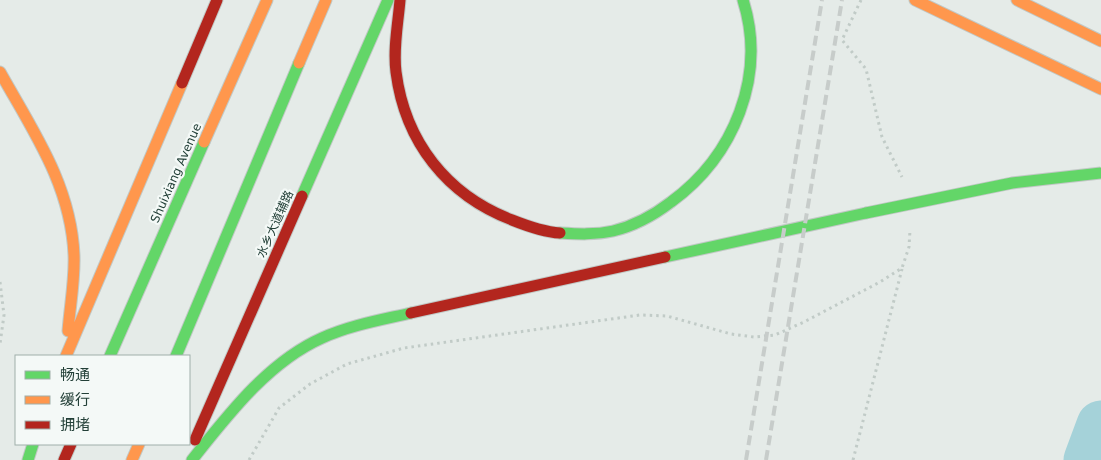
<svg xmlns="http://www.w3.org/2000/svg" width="1101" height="460" font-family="'DejaVu Sans','Noto Sans SC',sans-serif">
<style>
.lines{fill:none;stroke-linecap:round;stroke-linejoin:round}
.river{stroke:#a5d2d9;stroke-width:49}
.fast-casing{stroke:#c1c8c5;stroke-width:13}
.slow-casing{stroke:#c1c8c5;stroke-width:13}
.jam-casing{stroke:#c1c8c5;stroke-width:13}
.path{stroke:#c1cbc7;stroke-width:3;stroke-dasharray:2.5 4;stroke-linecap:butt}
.fast{stroke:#63d668;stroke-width:11}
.slow{stroke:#ff974d;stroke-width:11}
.jam{stroke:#b3261e;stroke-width:11}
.rail{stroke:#c7ccca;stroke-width:4;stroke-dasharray:10 5;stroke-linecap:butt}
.fast-bridge-casing{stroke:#c1c8c5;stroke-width:13;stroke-linecap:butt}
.fast-bridge{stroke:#63d668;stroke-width:11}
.labels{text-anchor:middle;stroke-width:4.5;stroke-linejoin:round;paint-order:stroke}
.street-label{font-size:12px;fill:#223f37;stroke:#f4f9f7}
</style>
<rect width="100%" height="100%" fill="#e5ebe8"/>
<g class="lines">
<path class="river" d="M1088 460 1101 425"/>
<defs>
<path id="fast" d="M302 196 388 0
M560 233C578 234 595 235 613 231 634 226 654 215 671 202 734 156 767 76 743 0
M665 257 866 213
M110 356 204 142
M176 356 299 63
M28 460 33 444
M192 460C228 415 268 362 322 338 351 325 381 320 411 313"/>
<path id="slow" d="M915 0 1101 89
M1017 0 1101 41
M299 63 326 0
M0 72C33 131 71 185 74 255 75 279 70 306 68 331
M204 142 267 0
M66 356 182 83
M132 460 139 444"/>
<path id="jam" d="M400 0C398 24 393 48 396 72 405 142 447 195 512 220 527 226 544 232 560 233
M182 83 217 0
M411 313 665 257
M195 440 302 196
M64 460 71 444"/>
</defs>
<use href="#fast" class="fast-casing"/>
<use href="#slow" class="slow-casing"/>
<use href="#jam" class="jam-casing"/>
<path class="path" d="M861 0 842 40 866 69 882 137 902 177
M0 282 4 315 0 344
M249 460 279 408 310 384 347 364 404 348 640 315 667 316 731 334 754 337 775 335 804 322 880 282 902 268 909 247 910 230
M853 460 902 269"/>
<use href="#fast" class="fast"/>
<use href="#slow" class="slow"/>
<use href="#jam" class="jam"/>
<path class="rail" d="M746 460 822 0
M766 460 842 0"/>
<defs>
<path id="fast-bridge" d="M866 213 1012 183 1101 173"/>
</defs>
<use href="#fast-bridge" class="fast-bridge-casing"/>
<use href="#fast-bridge" class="fast-bridge"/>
</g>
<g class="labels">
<g class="street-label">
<text transform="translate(176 173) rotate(-66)" y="4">Shuixiang Avenue</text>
<text transform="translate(275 224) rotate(-66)" y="4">水乡大道辅路</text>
</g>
</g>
<rect x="15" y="355" width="175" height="90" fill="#f4f9f7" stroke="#a0afaa"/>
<rect x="25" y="371" width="25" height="8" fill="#63d668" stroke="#a0afaa"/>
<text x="60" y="380" font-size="15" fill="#223f37">畅通</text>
<rect x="25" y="396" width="25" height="8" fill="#ff974d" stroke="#a0afaa"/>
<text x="60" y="405" font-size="15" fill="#223f37">缓行</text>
<rect x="25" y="421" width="25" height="8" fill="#b3261e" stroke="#a0afaa"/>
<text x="60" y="430" font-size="15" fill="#223f37">拥堵</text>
</svg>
